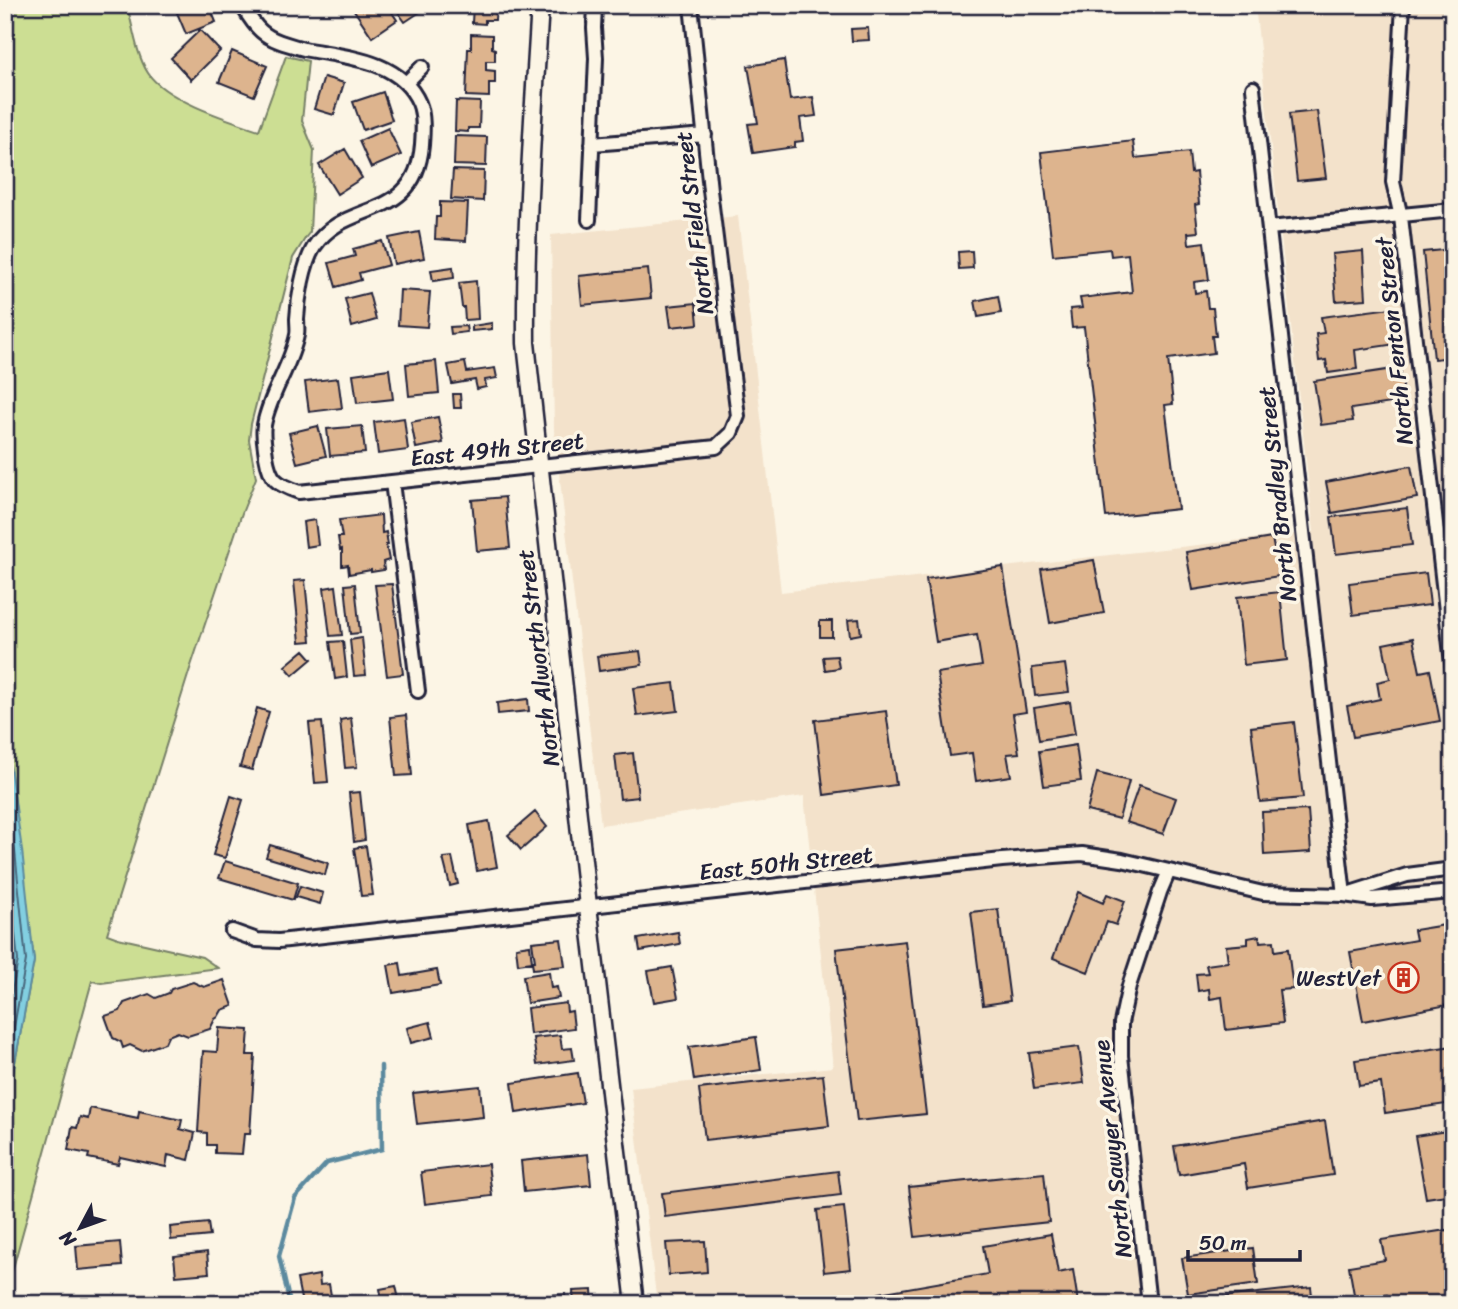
<svg xmlns="http://www.w3.org/2000/svg" width="1458" height="1309" font-family="Sriracha,sans-serif">
<style>
.built{fill:#f3e2cb}
.green{fill:#ccde93;stroke:#778067;stroke-width:2}
.water{fill:#82cfe1;stroke:#5c8a9f;stroke-width:2}
.lines{fill:none;stroke-linecap:round;stroke-linejoin:round}
.shore{stroke:#48677d;stroke-width:2}
.stream{stroke:#5c8a9f;stroke-width:4.5}
.building{fill:#ddb48e;stroke:#22223b;stroke-width:2}
.street-casing{stroke:#22223b;stroke-width:18}
.secondary-casing{stroke:#22223b;stroke-width:21}
.street{stroke:#fcf5e5;stroke-width:12}
.secondary{stroke:#fcf5e5;stroke-width:16}
.labels{text-anchor:middle;stroke-width:7;stroke-linejoin:round;paint-order:stroke}
.street-label{font-size:23px;fill:#22223b;stroke:#fcf5e5}
.poi-label{font-size:23px;fill:#22223b;stroke:#fcf5e5;text-anchor:end}
</style>
<rect width="100%" height="100%" fill="#fcf5e5"/>
<filter id="ink" filterUnits="userSpaceOnUse"><feTurbulence type="fractalNoise" baseFrequency=".0143" numOctaves="2"/><feDisplacementMap in="SourceGraphic" scale="14" xChannelSelector="R" yChannelSelector="G"/><feConvolveMatrix kernelMatrix="1 2 1 2 8 2 1 2 1" color-interpolation-filters="sRGB"/></filter>
<g filter="url(#ink)">
<path class="built" d="M1255 5H1453V1304H657L631 1088 833 1067 804 796 601 825 554 430 551 235 738 216 781 592 1314 532Z"/>
<path class="green" d="M5 5H127C133 27 136 54 148 73 165 100 229 120 259 130L286 56 308 61 302 121 314 150 310 232 306 237 293 258 251 424 249 440 256 478 242 513 189 672 107 934 118 938 202 957 218 968 101 983 92 981 13 1268 5 1289V1116L34 961 10 766 5 752Z"/>
<path class="water" d="M5 752 10 766 22 850 34 961 5 1116Z"/>
<g class="lines">
<path class="shore" d="M5 784 15 851 26 960 5 1077
M5 846 18 960 5 1028"/>
<path class="stream" d="M290 1304 279 1256 295 1198 327 1163 382 1149 381 1066"/>
</g>
<path class="building" d="M181 5H209L216 22 186 34 175 8Z
M362 5H387L397 20 372 37 354 10Z
M393 5H420L423 10 405 22Z
M473 5H496L495 20H485V24L472 23Z
M868 28 869 40 852 41 851 29Z
M200 30 220 51 191 80 171 58Z
M471 34 492 35V48L495 49V61H486V70L495 71V83H489V97L466 96 468 49H471Z
M232 51 267 66 254 96 219 82Z
M784 60 790 100 813 97 816 116 800 118 803 141 795 142V147L753 153 748 124 758 123 748 66Z
M324 77 344 83 334 115 314 109Z
M383 92 392 120 363 130 353 102Z
M456 101 480 102 479 128H468V132L455 131Z
M1317 111 1326 178 1297 181 1289 114Z
M388 128 401 155 371 168 359 141Z
M455 136 487 137 486 166 454 165Z
M1133 141 1135 158 1189 152 1191 173 1196 172 1199 204 1195 205 1198 232 1188 233 1189 244 1204 242 1209 280 1194 282 1195 293 1206 291 1208 308H1213L1216 336H1212L1214 353 1168 359 1173 404 1165 405 1178 509 1106 517 1084 327 1072 328 1070 309 1082 308 1080 298 1132 292 1128 254 1111 256 1110 249 1053 255 1041 152Z
M345 149 362 178 337 194 319 165Z
M453 170 484 171 483 201 451 199Z
M440 202 468 203 466 241 435 239 436 217H440Z
M419 232 424 258 394 264 389 238Z
M382 241 389 265 359 273 361 280 336 287 329 263 355 256 353 249Z
M1453 249V357L1434 359 1423 252Z
M972 251 973 268 959 269 958 252Z
M1363 251 1366 299 1336 301 1332 254Z
M453 267 454 278 433 281 431 270Z
M648 269 651 298 582 305 579 276Z
M476 281 478 319 465 320 464 307H462L459 283Z
M400 290 430 292 427 327 398 325Z
M369 293 376 320 352 327 345 299Z
M998 296 1001 313 978 317 975 301Z
M696 303 698 324 671 327 668 306Z
M1391 308 1396 344 1355 350 1357 369 1328 373 1326 360 1319 361 1316 334 1324 333 1321 317Z
M492 323V329L472 331V326Z
M466 326 467 332 451 334 450 327Z
M436 361 439 393 409 396 406 364Z
M465 362 467 372 495 368 497 378 485 380 486 387 477 389 475 380 452 384 448 365Z
M1400 368 1405 401 1351 409 1353 421 1321 425 1314 381Z
M389 369 393 399 357 403 353 374Z
M338 378 342 408 309 412 305 382Z
M453 394H460L461 408H454Z
M1453 395V445H1452L1446 396Z
M438 417 443 443 416 448 411 422Z
M404 418 408 450 378 454 374 422Z
M318 426 326 456 297 463 289 433Z
M362 426 365 453 330 456 327 429Z
M1411 466 1417 498 1332 513 1326 482Z
M505 497 510 548 477 551 472 500Z
M1407 508 1412 545 1336 554 1331 517Z
M381 515 382 533 386 532 388 545H386L389 560 383 562 384 570 371 572V570L349 574 348 565 342 566V549L340 550 338 537H342L339 520Z
M315 520 318 545 306 547 303 522Z
M1272 538 1279 576 1193 590 1186 552Z
M1094 560 1104 613 1050 623 1041 569Z
M1003 567 1026 712 1013 714 1019 753 1007 754 1011 776 976 781 972 753 950 756 937 673 982 666 977 635 936 642 926 579Z
M1426 573 1430 605 1353 615 1349 583Z
M305 580 311 641 300 642 294 581Z
M355 584 360 633 350 634 345 585Z
M392 584 403 674 387 676 375 585Z
M336 586 342 635 330 636 324 588Z
M1280 592 1287 660 1244 665 1237 597Z
M859 619 861 634 850 636 848 620Z
M820 621H832V637H820Z
M362 638 366 675 354 676 350 640Z
M1413 638 1420 672 1430 670 1440 721 1353 737 1347 706 1380 699 1377 682 1390 679 1383 644Z
M343 641 347 677 335 679 330 642Z
M304 650 312 659 293 675 285 666Z
M640 651 642 665 599 671 597 656Z
M837 656 839 668 825 670 823 657Z
M1065 664 1069 692 1035 696 1032 668Z
M674 683 678 711 637 716 633 688Z
M528 699 529 711 498 714 497 703Z
M1070 702 1075 734 1039 740 1034 708Z
M257 708 269 712 252 770 240 767Z
M886 711 896 785 824 795 815 720Z
M406 715 412 775 396 776 390 717Z
M351 718 357 767 345 768 340 720Z
M322 722 328 782 315 783 309 723Z
M1294 722 1303 798 1260 802 1251 727Z
M1076 745 1081 781 1044 786 1039 751Z
M633 753 638 797 620 799 615 755Z
M1097 773 1129 781 1119 819 1087 811Z
M1139 785 1176 798 1163 834 1126 822Z
M360 792 365 840 354 842 349 793Z
M231 796 243 800 225 858 213 855Z
M1308 810 1311 852 1264 855 1262 812Z
M535 812 547 827 521 850 508 835Z
M489 821 497 867 477 871 469 825Z
M270 845 328 863 325 875 266 857Z
M366 846 373 895 361 896 354 848Z
M452 857 458 884 450 886 443 858Z
M225 861 298 883 293 900 219 878Z
M300 886 323 893 320 904 296 897Z
M1078 892 1103 903 1107 894 1125 901 1116 925 1107 922 1088 972 1053 958Z
M998 909 1010 1001 983 1005 971 912Z
M1445 925 1448 939 1453 938V1004L1363 1021 1350 952 1416 940 1414 930Z
M678 932 680 944 640 951 638 939Z
M1259 936 1260 942 1274 941 1275 951 1288 949 1293 989 1279 990 1283 1023 1226 1030 1222 997 1210 999 1209 989 1198 991 1196 974 1208 973 1206 965 1228 962 1226 946 1248 944V938Z
M561 939 565 966 533 969 532 961H535L532 942Z
M905 941 926 1114 857 1121 836 949Z
M530 945 532 962 518 964 516 947Z
M400 963 402 976 437 970 440 985 393 993 388 965Z
M672 967 678 998 654 1002 648 971Z
M549 972 551 988 557 987 559 998 527 1003 523 976Z
M224 980 233 1006 222 1010 218 1017 215 1019 210 1029 188 1036 178 1032 168 1036 165 1043 142 1051 130 1045 123 1048 121 1042 113 1038 105 1016 120 1011 124 1003 149 994 156 998 169 993 171 989 193 982 204 987Z
M566 1003 567 1012 572 1011 574 1028 530 1034 527 1008Z
M430 1022 434 1037 411 1043 407 1028Z
M219 1028 249 1030 247 1055H255L250 1134H244L242 1154 215 1153V1145H207V1133L198 1132 203 1051 217 1052Z
M560 1035 562 1049 572 1048 574 1060 537 1065 533 1038Z
M756 1037 761 1070 694 1080 689 1047Z
M1453 1046V1103L1385 1113 1381 1083 1359 1086 1355 1060Z
M1079 1047 1084 1083 1034 1089 1029 1053Z
M578 1073 583 1103 516 1113 512 1083Z
M823 1075 829 1126 705 1140 699 1089Z
M480 1086 483 1117 417 1124 413 1093Z
M90 1108 138 1118 139 1111 182 1120 180 1129 195 1133 189 1160 168 1155 166 1167 120 1157 118 1164 88 1158 89 1154 68 1150 72 1127 77 1128 80 1117 88 1119Z
M1325 1121 1333 1175 1248 1188 1244 1164 1179 1175 1174 1146Z
M1453 1130V1194L1426 1198 1415 1136Z
M588 1154 591 1185 524 1192 521 1161Z
M488 1164 492 1196 425 1204 421 1172Z
M838 1171 841 1195 665 1217 662 1193Z
M1044 1173 1049 1222 915 1237 909 1187Z
M844 1207 851 1269 824 1272 817 1210Z
M208 1223 210 1236 171 1240 170 1227Z
M1453 1229V1304H1389L1387 1295 1355 1300 1349 1266 1385 1260 1381 1240Z
M1051 1234 1058 1273 1073 1270 1078 1302 1066 1304H881L879 1293 988 1274 983 1246Z
M705 1241 707 1272 669 1275 666 1243Z
M120 1242 122 1266 78 1270 76 1246Z
M1253 1248 1258 1284 1188 1294 1182 1258Z
M207 1252 209 1273 176 1276 174 1256Z
M319 1275 320 1285 329 1284 332 1301 318 1304H302L297 1279Z
M396 1286 400 1304H383L380 1289Z
M1311 1287 1313 1304H1187V1301Z
M592 1290 593 1304H574L573 1291Z
M565 1294 566 1304H552L551 1295Z
M83 1299V1304H35V1300Z"/>
<g class="lines">
<defs>
<path id="street" d="M242 5C248 15 253 24 261 31 272 41 289 45 304 49 344 57 400 59 419 103 424 115 423 131 422 145 415 224 345 198 314 247 303 265 298 299 297 319 297 324 298 330 297 335 291 366 270 393 264 425 262 435 265 446 266 456 270 480 276 484 299 492L716 447 731 433 738 416 710 190 691 5
M1403 5 1393 182 1401 217 1453 672
M406 83 422 67
M1253 88 1344 895
M592 144 705 135
M589 220 596 58 594 28 595 5
M1269 228 1453 210
M392 482 418 691
M1347 894 1407 875 1453 869
M232 931 257 940 279 941 1002 860 1082 854 1122 860 1263 893 1344 895 1372 899 1453 892
M1149 1304 1121 1056V1023L1129 986 1160 892 1169 871"/>
<path id="secondary" d="M540 5C533 118 525 230 526 343L588 906 635 1304"/>
</defs>
<use href="#street" class="street-casing"/>
<use href="#secondary" class="secondary-casing"/>
<use href="#street" class="street"/>
<use href="#secondary" class="secondary"/>
</g>
</g>
<defs>
<symbol id="building-ring" viewBox="-11 -11 22 22"><circle r="9.5" fill="#fcf5e5" stroke="#c8321e" stroke-width="1.5"/><path d="M-4-6H4V6H1V3H-1V6H-4ZM-2.5-4.3h1.7v1.8h-1.7ZM.8-4.3h1.7v1.8H.8ZM-2.5-1h1.7V.8h-1.7ZM.8-1h1.7V.8H.8Z" fill="#c8321e"/></symbol>
</defs>
<g fill-rule="evenodd">
<use href="#building-ring" x="1386" y="960" width="35" height="35"/>
</g>
<g class="labels">
<g class="street-label">
<text transform="translate(694 223) rotate(-97)" y="8">North Field Street</text>
<text transform="translate(1394 341) rotate(-96)" y="8">North Fenton Street</text>
<text transform="translate(497 449) rotate(-6)" y="8">East 49th Street</text>
<text transform="translate(1277 494) rotate(-96)" y="8">North Bradley Street</text>
<text transform="translate(538 658) rotate(-97)" y="8">North Alworth Street</text>
<text transform="translate(786 863) rotate(-6)" y="8">East 50th Street</text>
<text transform="translate(1112 1149) rotate(-96)" y="8">North Sawyer Avenue</text>
</g>
<g class="poi-label">
<text x="1381" y="986">WestVet</text>
</g>
</g>
<rect width="1458" height="1309" fill="none" stroke="#fcf5e5" stroke-width="28"/>
<rect x="14" y="14" width="1430" height="1281" fill="none" stroke="#22223b" stroke-width="2.5" filter="url(#ink)"/>
<g transform="translate(80 1228) rotate(229)" stroke="#fcf5e5" stroke-width="5" paint-order="stroke">
<path d="M0-5L12 26L0 18L-12 26Z" fill="#22223b"/>
<text y="-10" font-size="19" font-weight="bold" text-anchor="middle" fill="#22223b">N</text>
</g>
<path d="M1188 1250v10h112v-10" fill="none" stroke="#22223b" stroke-width="3.5"/>
<text x="1199" y="1250" font-size="21" fill="#22223b" stroke="#fcf5e5" stroke-width="5" paint-order="stroke">50 m</text>
</svg>
